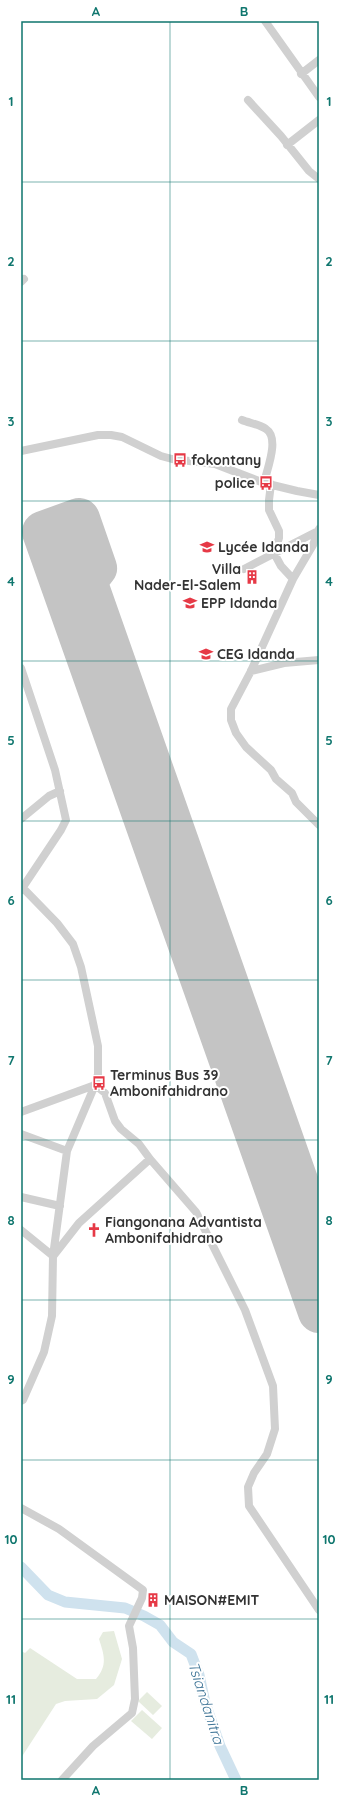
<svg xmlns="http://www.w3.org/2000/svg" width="340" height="1801" font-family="Quicksand,sans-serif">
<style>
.green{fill:#e6ecdf}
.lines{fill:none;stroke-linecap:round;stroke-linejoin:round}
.river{stroke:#cfe2ee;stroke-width:11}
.runway{stroke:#c4c4c4;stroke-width:42}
.minor{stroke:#d0d0d0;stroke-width:8}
.grid{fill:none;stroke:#0f766e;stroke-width:1;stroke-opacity:0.55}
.labels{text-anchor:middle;stroke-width:4;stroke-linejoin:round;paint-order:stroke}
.poi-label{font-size:14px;font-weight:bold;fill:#333;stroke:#fff;text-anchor:start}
.water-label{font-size:15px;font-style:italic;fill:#3f7597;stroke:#fff}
.neatline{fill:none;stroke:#0f766e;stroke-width:1.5}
.grid-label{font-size:13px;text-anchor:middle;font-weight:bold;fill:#0f766e}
</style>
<rect width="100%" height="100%" fill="#fff"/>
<path class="green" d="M114 1631 122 1659 114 1685 97 1699 65 1701 56 1704 21 1758V1651L25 1653 30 1648 77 1679H96C108 1665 104 1655 99 1639L103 1632Z
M147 1692 162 1706 153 1715 138 1701Z
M142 1710 162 1728 152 1739 131 1721Z"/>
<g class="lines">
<path class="river" d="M21 1567 48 1595 65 1602 125 1608 144 1616 160 1625 173 1642 191 1654 199 1675 205 1703 220 1746 236 1780"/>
<path class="runway" d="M319 1243 86 581 96 568 79 519 43 532 319 1312"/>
<path class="minor" d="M265 21 319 97
M301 74 319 60
M248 100 281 136 309 171 319 179
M287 145 319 120
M21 282 24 279
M242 420C249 423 259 424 266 429 280 438 267 469 264 483
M21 451 98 435H111L122 437 161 456 172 459 215 464 264 483 297 491 319 495
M271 484 269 500V510L279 531V538L274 553 281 566 293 579
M319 529 313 545 293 579 251 671 231 709V720L236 733 246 747 271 770 276 779 292 793 296 802 319 825
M244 569 318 531
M21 668 55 770 66 820 61 830 21 890
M251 671 284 663 319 660
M21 819 49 796 60 791
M21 886 57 923 73 944 81 967 98 1046V1074L95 1085 67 1151 53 1256 52 1316 44 1352 23 1400 21 1401
M95 1085 105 1093 115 1121 121 1129 139 1144 150 1159 196 1212 245 1310 273 1386 275 1429 267 1454 254 1473 248 1487 249 1506 319 1610
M21 1112 95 1085
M21 1134 67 1151
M21 1197 60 1206
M21 1230 53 1256
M54 1255 79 1223 150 1159
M21 1508 59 1529 143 1590 142 1598 129 1626 133 1648 135 1699 132 1713 93 1746 62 1780"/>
</g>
<path class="grid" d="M170 21V1780M21 182H319M21 341H319M21 501H319M21 661H319M21 821H319M21 980H319M21 1140H319M21 1300H319M21 1460H319M21 1619H319"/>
<defs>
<symbol id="bus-bare" viewBox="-9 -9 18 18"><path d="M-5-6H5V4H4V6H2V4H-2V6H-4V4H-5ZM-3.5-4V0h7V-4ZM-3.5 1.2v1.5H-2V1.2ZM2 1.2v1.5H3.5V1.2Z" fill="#e63946" stroke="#fff" stroke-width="2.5" paint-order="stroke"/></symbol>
<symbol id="school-bare" viewBox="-9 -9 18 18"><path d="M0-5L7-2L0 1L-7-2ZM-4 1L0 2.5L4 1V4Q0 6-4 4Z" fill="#e63946" stroke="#fff" stroke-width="2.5" paint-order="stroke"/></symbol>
<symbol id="building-bare" viewBox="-9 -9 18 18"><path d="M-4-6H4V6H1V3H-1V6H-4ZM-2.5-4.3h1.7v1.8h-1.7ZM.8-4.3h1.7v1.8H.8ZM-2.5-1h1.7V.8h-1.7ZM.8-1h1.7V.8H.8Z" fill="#e63946" stroke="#fff" stroke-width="2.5" paint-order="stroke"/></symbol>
<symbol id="church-bare" viewBox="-9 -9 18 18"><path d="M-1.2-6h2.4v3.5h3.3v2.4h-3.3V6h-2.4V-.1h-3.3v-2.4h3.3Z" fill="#e63946" stroke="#fff" stroke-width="2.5" paint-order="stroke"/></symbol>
</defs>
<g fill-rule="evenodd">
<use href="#bus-bare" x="170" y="450" width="20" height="20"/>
<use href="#bus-bare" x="256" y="473" width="20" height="20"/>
<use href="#school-bare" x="197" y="537" width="20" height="20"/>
<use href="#building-bare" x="242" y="567" width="20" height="20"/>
<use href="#school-bare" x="180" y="593" width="20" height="20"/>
<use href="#school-bare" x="196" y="644" width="20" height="20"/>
<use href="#bus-bare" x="89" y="1073" width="20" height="20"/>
<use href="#church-bare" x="84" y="1220" width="20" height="20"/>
<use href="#building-bare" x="143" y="1590" width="20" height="20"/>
</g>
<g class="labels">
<g class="poi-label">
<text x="191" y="465">fokontany</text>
<text x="255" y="488" text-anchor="end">police</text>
<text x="218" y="552">Lycée Idanda</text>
<text x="241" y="574" text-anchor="end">Villa<tspan x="241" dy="16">Nader-El-Salem</tspan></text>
<text x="201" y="608">EPP Idanda</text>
<text x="217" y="659">CEG Idanda</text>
<text x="110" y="1080">Terminus Bus 39<tspan x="110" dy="16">Ambonifahidrano</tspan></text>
<text x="105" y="1227">Fiangonana Advantista<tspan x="105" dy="16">Ambonifahidrano</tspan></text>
<text x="164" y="1605">MAISON#EMIT</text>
</g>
<g class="water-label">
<text transform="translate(206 1703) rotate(72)" y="5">Tsiandanitra</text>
</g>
</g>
<rect width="340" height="1801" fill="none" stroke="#ffffff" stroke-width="44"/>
<rect x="22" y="22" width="296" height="1757" class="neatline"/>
<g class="grid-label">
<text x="96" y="16">A</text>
<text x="244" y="16">B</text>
<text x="11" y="106">1</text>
<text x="329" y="106">1</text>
<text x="11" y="266">2</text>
<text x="329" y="266">2</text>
<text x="11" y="426">3</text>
<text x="329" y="426">3</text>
<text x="11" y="586">4</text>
<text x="329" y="586">4</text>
<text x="11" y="745">5</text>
<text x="329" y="745">5</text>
<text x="11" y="905">6</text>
<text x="329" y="905">6</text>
<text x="11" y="1065">7</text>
<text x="329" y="1065">7</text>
<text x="11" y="1225">8</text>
<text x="329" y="1225">8</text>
<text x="11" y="1384">9</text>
<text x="329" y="1384">9</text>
<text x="11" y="1544">10</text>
<text x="329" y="1544">10</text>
<text x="11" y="1704">11</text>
<text x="329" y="1704">11</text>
<text x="96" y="1795">A</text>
<text x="244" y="1795">B</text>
</g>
</svg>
